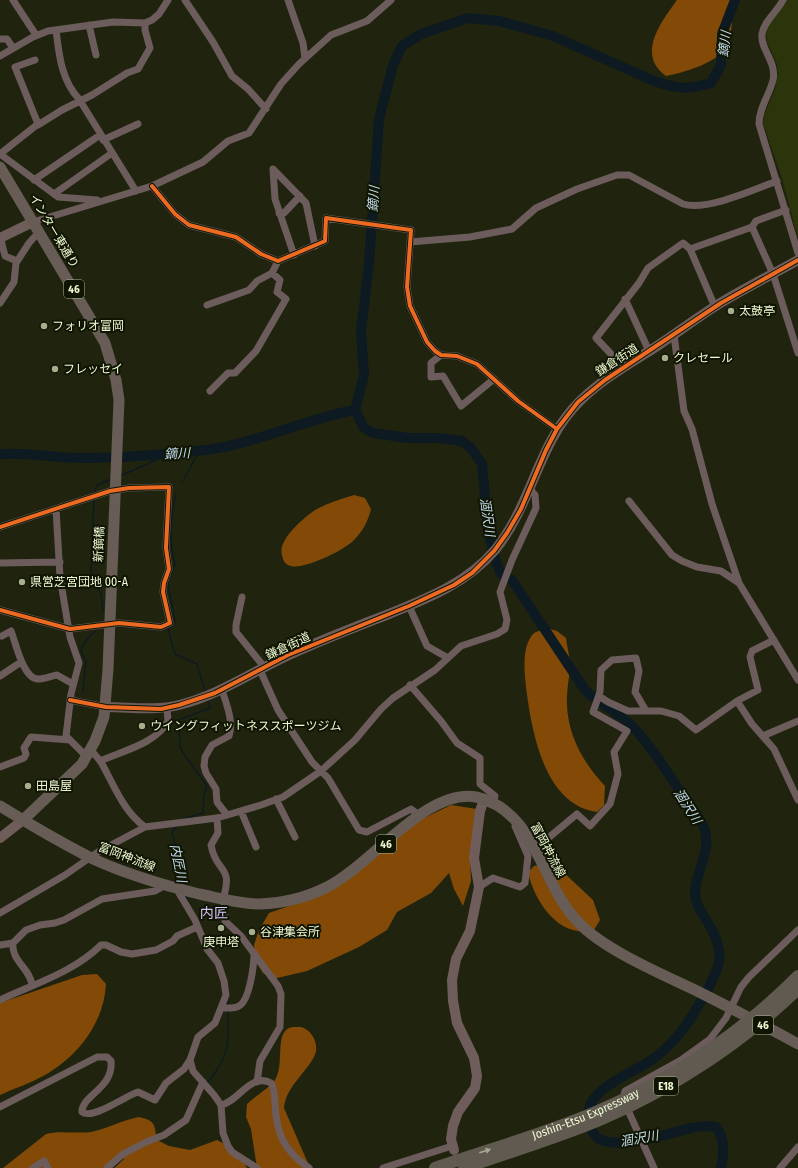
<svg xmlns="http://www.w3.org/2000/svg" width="798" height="1168" font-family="'Fira Sans Condensed','Noto Sans JP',sans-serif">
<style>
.built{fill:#2c340b}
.forest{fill:#824a06}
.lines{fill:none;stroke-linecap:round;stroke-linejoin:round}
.stream{stroke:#0d1a21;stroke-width:1.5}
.river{stroke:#0d1a21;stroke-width:10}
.street{stroke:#6c5c5c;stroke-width:7}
.secondary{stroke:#6e5d5b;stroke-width:10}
.primary{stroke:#675c56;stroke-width:11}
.highway{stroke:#605a50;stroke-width:12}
.cycleway-casing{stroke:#0f1500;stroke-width:6}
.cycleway{stroke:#ed6a23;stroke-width:4}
.oneway{fill:#a7a992}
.poi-dot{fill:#a6ae8e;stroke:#0f1500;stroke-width:1.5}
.labels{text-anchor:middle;stroke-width:4;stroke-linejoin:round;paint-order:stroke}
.shield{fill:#0f1500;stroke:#abb494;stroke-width:1}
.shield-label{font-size:11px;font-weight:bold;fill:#eef8d3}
.street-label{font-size:12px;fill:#eef8d3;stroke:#0f1500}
.poi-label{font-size:12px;fill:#eef8d3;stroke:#0f1500;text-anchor:start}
.water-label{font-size:13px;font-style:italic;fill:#c3dbec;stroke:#0f1500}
.quarter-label{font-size:14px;fill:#d6c3fc;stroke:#0f1500}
</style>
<rect width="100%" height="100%" fill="#20240f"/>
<path class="built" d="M786 0H798V238L782 178 763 123 765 113 775 89 778 73 777 64 767 42 766 30 769 23 784 5Z"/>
<path class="forest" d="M677 0H733C733 11 732 34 728 44 721 62 683 73 666 76 636 55 661 22 677 0Z
M354 495 365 498 371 509C368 521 363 531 354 540 345 550 303 570 291 566 285 565 283 560 282 555 277 540 305 516 317 509 328 503 341 499 354 495Z
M546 628 557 631 566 638C567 646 569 654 570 662 570 676 566 691 567 705 568 736 584 764 605 786L604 805 597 812C546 805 533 737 527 695 525 677 520 647 534 633 537 631 543 630 546 628Z
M451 805 477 809 470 856 471 881 463 906 454 889 449 873 431 893 397 912 387 930 359 947 307 971 273 979 263 973 256 962 254 945 259 930 269 913 289 906 330 886 422 819Z
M546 864 561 870 593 900 600 920 594 930C589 930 583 932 578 931 552 928 533 896 528 872L534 866Z
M97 974 106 984C104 1023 78 1056 45 1075 31 1083 15 1088 0 1095V1003L82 975Z
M301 1027C313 1030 320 1046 314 1057 304 1075 286 1087 284 1108L310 1168H257L251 1129 246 1117 247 1104C255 1096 267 1090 275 1080 284 1066 276 1040 286 1030 290 1026 296 1027 301 1027Z
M139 1117C156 1121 154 1124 157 1140L169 1146 190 1150 217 1140C233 1148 239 1151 247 1168H3L46 1134C59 1130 76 1134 91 1132 107 1129 122 1120 139 1117Z"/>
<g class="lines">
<path class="stream" d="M120 476 172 453
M183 481 199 451
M95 492 97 485 111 479
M94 498 91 578 101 593 103 611
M173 624 175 622 168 583 175 564C169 547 170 513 176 495
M170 627 168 628 175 654 197 664 205 691
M83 691 86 661 81 651 82 647 88 638 96 631
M183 819 203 813 204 795 207 786 180 748 179 720 210 708 208 701
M177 826 172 832 175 846 180 857 179 870 183 885
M185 894 188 902
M227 1006 229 992
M207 1083C230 1056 229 1044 228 1010
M113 1168 123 1159"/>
<path class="river" d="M355 410 364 428 373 433 408 438H439L462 441 471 448 482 464 488 531 496 562 501 574 512 580 585 690C599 704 617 711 631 725 651 745 666 771 682 794 690 805 701 818 705 831 711 850 696 872 695 892 695 907 707 919 713 932 717 940 721 953 719 962 715 980 692 1018 680 1033 671 1044 658 1056 647 1063 622 1078 570 1097 594 1134 608 1155 672 1132 692 1128 700 1126 708 1126 716 1127 725 1138 724 1155 721 1168
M355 410 364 375 361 331 369 263 379 119 393 65 402 46 421 34 468 18 499 21 553 36 654 81C678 89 687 90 711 83L721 65 722 34 735 0
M0 454C28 452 54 458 82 458 119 458 159 455 197 451 251 446 301 420 355 410"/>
<path class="street" d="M13 0 36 35
M185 0 213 42 232 76 248 89 266 109
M288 0 303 43 305 58
M783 0C777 12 764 21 762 34 760 49 777 62 773 80 769 96 759 108 759 124L798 253
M89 25 96 55
M56 30C59 54 61 80 79 99L136 191
M0 39H7L13 48
M0 56 33 37 48 31 113 22 145 23 152 20 159 14 168 0
M38 125 62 110 92 95 127 73 138 69 150 48 145 30V23
M103 140 138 124
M0 154 38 124 15 67 35 60
M0 154 58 197 97 200
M34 180 100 135
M152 186 175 214 189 225 236 237 261 254 278 261 325 241 326 218 411 230 407 287 410 306 427 342 435 351 441 355 457 356 477 364 518 401 557 429
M54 194 112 153
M786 210 756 221 752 227 773 274 798 353
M279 213H284L300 196
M33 222 152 186 203 162 228 141 249 133 281 84 299 64 331 35 367 21 391 0
M0 236 5 256 17 261
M410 242 470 237 512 229 536 208 577 189 617 175H629L683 204C707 211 753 190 777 181
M690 249 715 307
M294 255 275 199 273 169 306 203 315 246
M625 299 649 351
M0 303 14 282 16 263 29 243 39 232
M207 305 249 290 257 281 272 273 278 261
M674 335 684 411 692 429 712 504 739 583 798 680
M441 355 431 363V377L443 376 461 406 494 379
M621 370 611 354 596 338 639 283 648 268 683 243 690 249 752 227
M210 391 228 373H235L256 351 286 299 277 292 280 280 272 273
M629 501 672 555 682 561 697 567 721 571 739 583
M56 509 60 577 70 637 79 663 71 694 66 736 87 757
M0 527 110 491 129 488 169 487 166 548 169 569 164 583 163 592 170 623 161 627 119 623 70 629 0 610
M0 563 60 562
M242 597 236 625V632L265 668
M409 606 427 646 448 658
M2 636 11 631C16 643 23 679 38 679 44 679 51 676 57 675L73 684
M260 670 278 710 312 762 328 778 359 830 367 832 411 809 419 815
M0 676 21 662
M410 685 441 721 457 743 480 758V784L495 796 493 803
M222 690C226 703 234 722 229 736L212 745 205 757 204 766 206 773 216 789 217 802 227 815
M599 696 608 702 628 711H661L679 716 696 730 737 701 752 724 774 749 798 800
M70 700 106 707
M737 701 758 690 750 657 752 651 774 640
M763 736 798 721
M91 750C94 754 98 758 101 762 114 785 123 811 145 827
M100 761C122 751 156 744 168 721L167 708
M0 767 24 758 26 754 24 748 31 737 70 740
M276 799 295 837
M241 811 256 847
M217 818 218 833 211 845C216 874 234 864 223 899
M535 849 577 814 590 826 610 804 618 774 614 752 627 731 593 712 600 692 601 670 612 660 636 658 639 671 635 692 645 709
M479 887 493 878 520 887 525 883 528 856 515 826 517 823
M176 888 195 920 207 949 218 963 224 981 226 995 215 1023 198 1037 190 1060 193 1071 214 1095 221 1105 223 1133 228 1146 232 1152 257 1168
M224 900 225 921 241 936 278 986 281 994 280 1027 260 1061 257 1082
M0 913 65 875 98 852 145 827 217 818 261 805 283 797 321 771 355 740 381 709 393 698 435 670 461 646 497 634 505 629 507 620 500 592 512 560 536 508 535 495 530 489
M13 943C11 961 30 968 32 985
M0 945 13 943 26 930 40 925 55 923 64 920 102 899 155 891 162 887 164 884
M0 1000C34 984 74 972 101 945H106L121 952 132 954 156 950 173 941 177 936 197 927
M221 1008C227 1008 234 1009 239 1006 250 1000 254 964 254 953
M221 1105C238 1102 251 1072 271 1083 275 1089 274 1096 275 1103 276 1133 284 1151 309 1168
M0 1107 97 1057H107L111 1061C114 1088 81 1096 82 1112 93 1120 125 1096 138 1092L155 1100 166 1083 184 1069 190 1060
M33 1168 44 1161 48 1168
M107 1168 123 1154 146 1142 164 1135 186 1120 203 1082
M383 1168 452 1146
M654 1168 623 1099 625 1091 681 1060 710 1039 726 1018 741 987 749 977 798 930
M780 1168 798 1147"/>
<path class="secondary" d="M0 238 33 222
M106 707C130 707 155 711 179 705 219 695 252 672 289 655 321 640 355 627 389 614 428 598 467 583 495 550 532 505 538 442 580 401 602 379 629 364 654 348 677 333 699 316 722 302 747 287 773 274 798 260
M0 838 23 820
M454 1150 451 1139 453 1126 458 1112 475 1088 477 1076 474 1058 457 1023 453 1001 452 980 456 959 470 931 479 887 474 858 480 811 484 800"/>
<path class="primary" d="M0 167 105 343 116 380 119 400 108 669 104 717 95 741 82 764 23 820
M0 806C29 824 60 842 91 858 125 874 163 885 199 894 219 898 240 904 260 904 283 903 305 898 325 888 369 868 426 787 476 797 536 810 540 883 578 922 604 950 662 974 697 991 731 1008 765 1026 798 1044"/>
<g class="highway">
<path id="s1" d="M435 1168C489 1149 545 1134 598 1111 672 1079 741 1033 798 976"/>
<path d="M464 1168C510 1152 557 1138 602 1119 673 1088 742 1043 798 989"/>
</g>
<defs>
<path id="cycleway" d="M152 186 175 214 189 225 236 237 261 254 278 261 325 241 326 218 411 230 407 287 410 306 427 342 435 351 441 355 457 356 477 364 518 401 557 429
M0 527 110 491 129 488 169 487 166 548 169 569 164 583 163 592 170 623 161 627 119 623 70 629 0 610
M70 700 106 707 161 709 179 705 215 693 288 655 409 606 454 585 472 573 494 551 507 533 521 509 546 450 557 429 578 402 605 380 721 303 798 260"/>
</defs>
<use href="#cycleway" class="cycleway-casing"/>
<use href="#cycleway" class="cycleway"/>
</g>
<defs><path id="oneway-solid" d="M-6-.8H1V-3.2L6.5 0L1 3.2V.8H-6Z"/></defs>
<use class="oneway" href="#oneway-solid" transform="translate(485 1151) rotate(-18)"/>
<g class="poi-dot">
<circle cx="731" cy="311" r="4"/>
<circle cx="44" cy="326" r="4"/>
<circle cx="665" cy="358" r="4"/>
<circle cx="55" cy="369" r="4"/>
<circle cx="22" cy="582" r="4"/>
<circle cx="142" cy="726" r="4"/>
<circle cx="28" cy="786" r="4"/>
<circle cx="221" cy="928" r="4"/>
<circle cx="252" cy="932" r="4"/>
</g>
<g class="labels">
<g class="shield">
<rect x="64" y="280" width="20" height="18" rx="3"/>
<rect x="376" y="835" width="20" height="18" rx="3"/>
<rect x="753" y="1016" width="20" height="18" rx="3"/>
<rect x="654" y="1077" width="24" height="18" rx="3"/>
</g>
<g class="shield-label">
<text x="74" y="293">46</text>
<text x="386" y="848">46</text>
<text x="763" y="1029">46</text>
<text x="666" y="1090">E18</text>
</g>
<g class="street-label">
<text transform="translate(54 231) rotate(59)" y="4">インター東通り</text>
<text transform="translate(617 360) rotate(-33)" y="4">鎌倉街道</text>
<text transform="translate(99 544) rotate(-88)" y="4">新鏑橋</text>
<text transform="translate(288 646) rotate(-25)" y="4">鎌倉街道</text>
<text transform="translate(548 850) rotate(62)" y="4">富岡神流線</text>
<text transform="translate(127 857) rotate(21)" y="4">富岡神流線</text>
<text dy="4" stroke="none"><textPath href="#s1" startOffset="160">Joshin-Etsu Expressway</textPath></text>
</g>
<g class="poi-label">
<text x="739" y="315">太鼓亭</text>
<text x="52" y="330">フォリオ富岡</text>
<text x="673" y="362">クレセール</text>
<text x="63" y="373">フレッセイ</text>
<text x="30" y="586">県営芝宮団地 00-A</text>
<text x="150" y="730">ウイングフィットネススポーツジム</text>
<text x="36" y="790">田島屋</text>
<text x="260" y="936">谷津集会所</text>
<text x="221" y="946" text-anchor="middle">庚申塔</text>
</g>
<g class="water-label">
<text transform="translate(724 44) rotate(-83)" y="5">鏑川</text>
<text transform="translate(373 199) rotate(-86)" y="5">鏑川</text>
<text transform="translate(177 453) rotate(-3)" y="5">鏑川</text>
<text transform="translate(488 517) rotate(82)" y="5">涸沢川</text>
<text transform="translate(688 806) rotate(57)" y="5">涸沢川</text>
<text transform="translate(179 863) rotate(79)" y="5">内匠川</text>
<text transform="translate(639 1138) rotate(-10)" y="5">涸沢川</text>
</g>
<g class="quarter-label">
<text x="214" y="918">内匠</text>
</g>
</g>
</svg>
